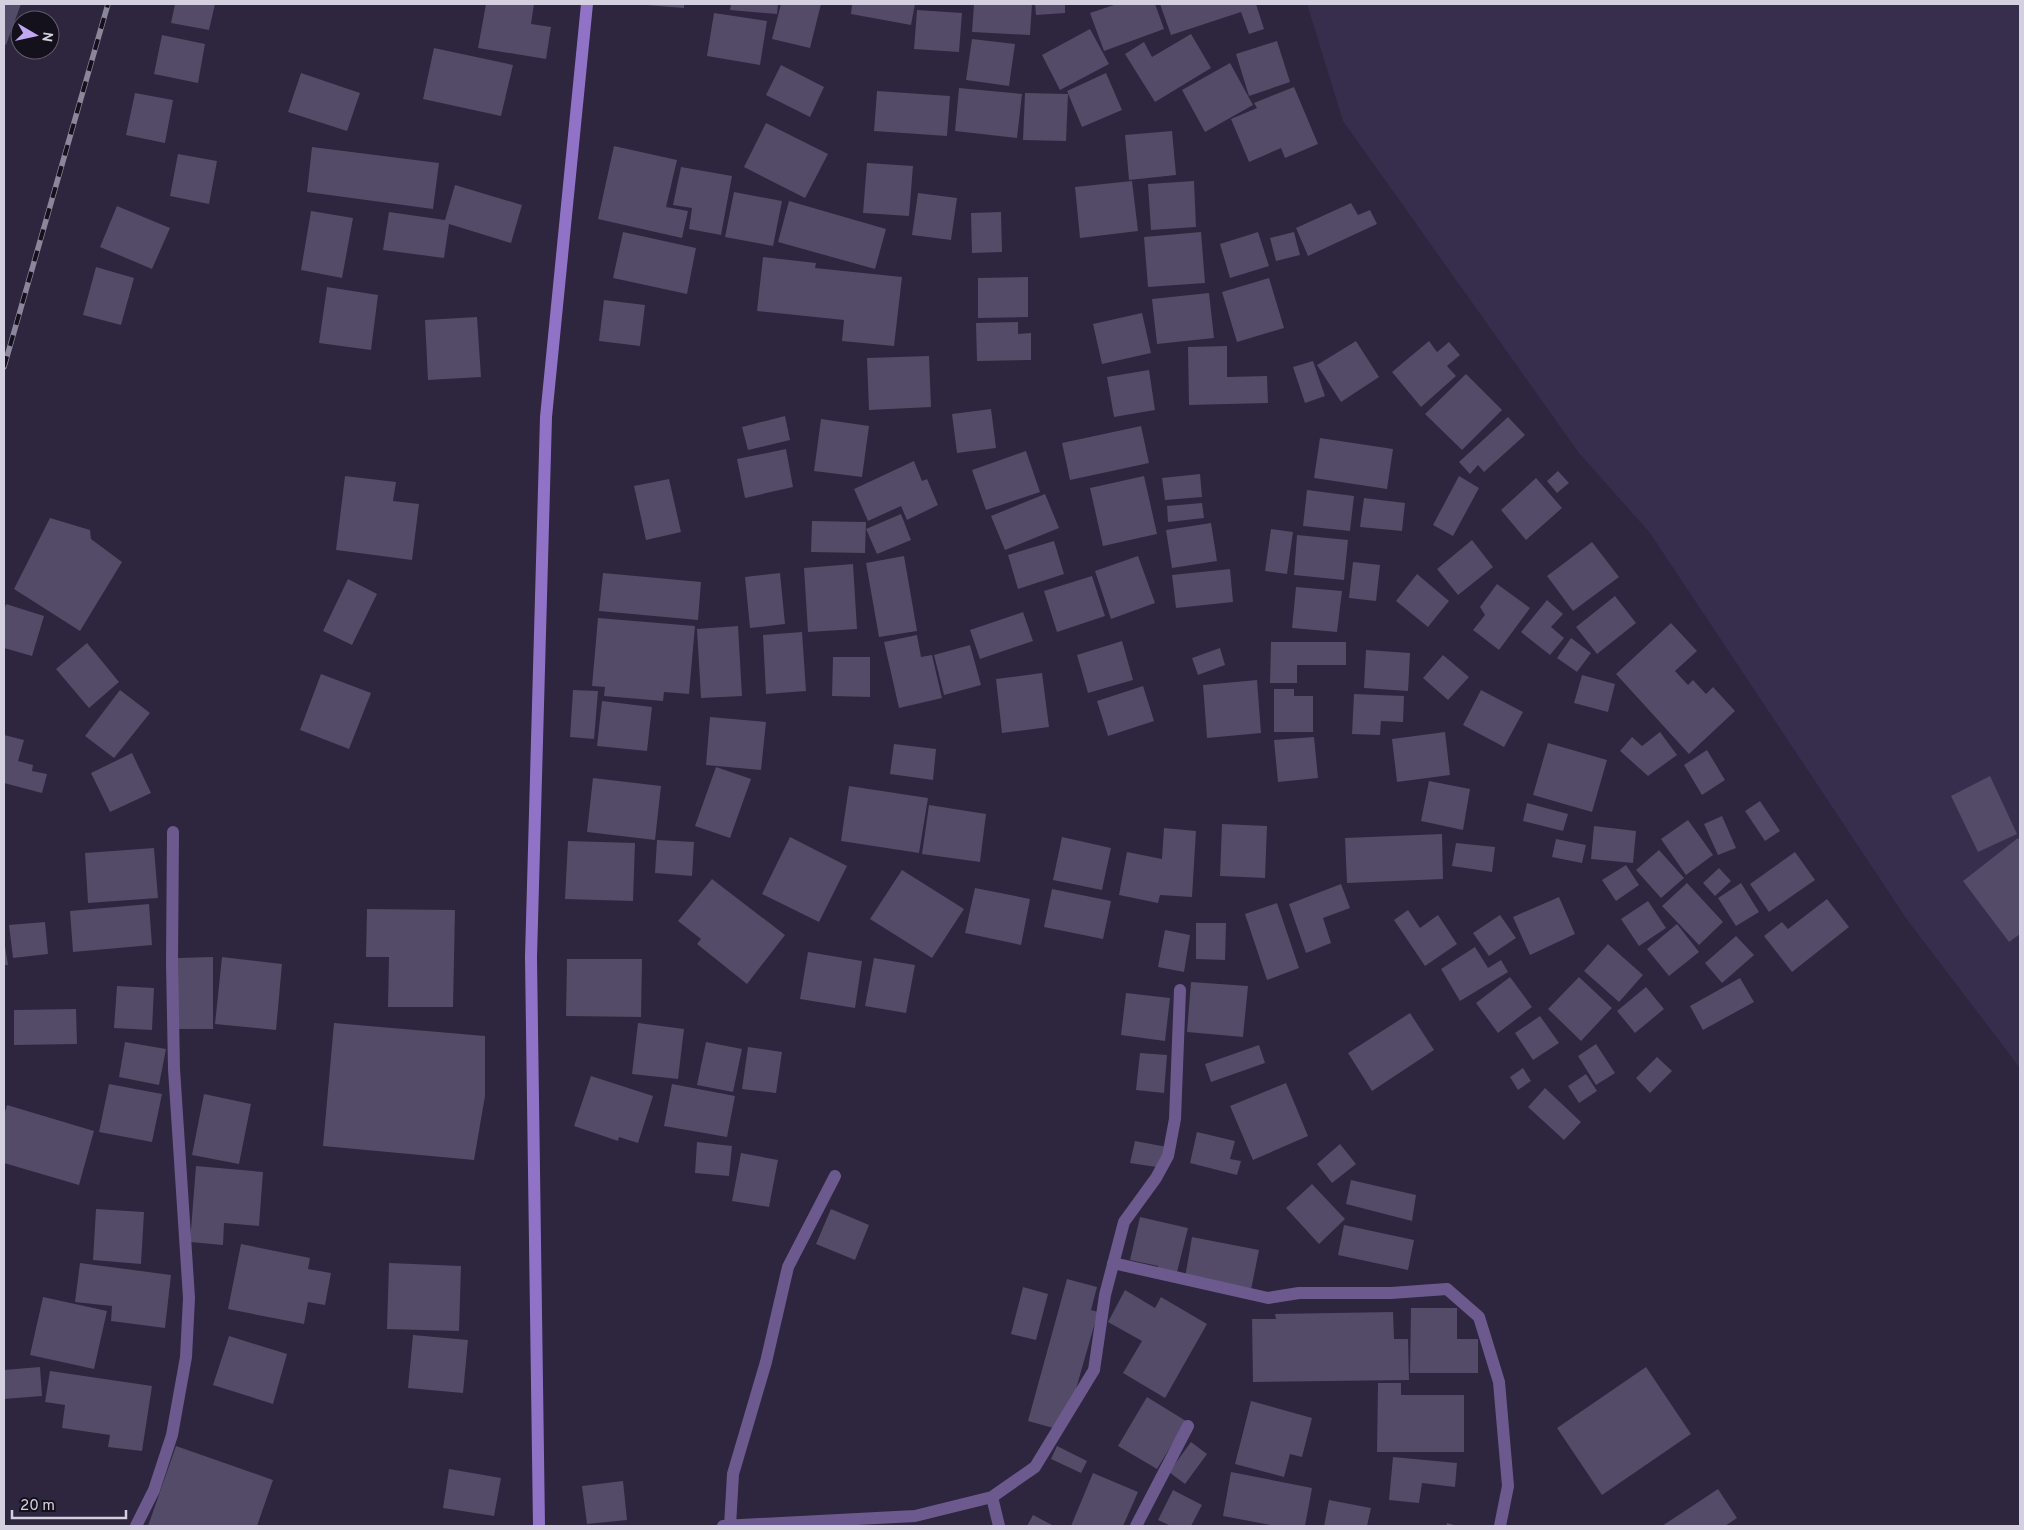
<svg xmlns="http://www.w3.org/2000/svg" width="2024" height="1530" font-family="Overpass,sans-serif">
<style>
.built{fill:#372d4d}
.building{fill:#534b67}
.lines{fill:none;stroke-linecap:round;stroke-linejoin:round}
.street{stroke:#6c5a8f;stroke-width:12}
.secondary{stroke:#9073c7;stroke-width:12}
.rail-casing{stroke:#8c869a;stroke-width:5.5}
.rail{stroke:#15111c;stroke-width:4;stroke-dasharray:11;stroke-linecap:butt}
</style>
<rect width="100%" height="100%" fill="#2e253f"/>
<path class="built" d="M1307 4H2020V1068L1908 921 1650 533 1579 453 1343 121Z"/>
<path class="building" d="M4 4H21L6 45 4 44Z
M175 4H215L209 30 171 23Z
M486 4H534L531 24 551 27 546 59 478 48Z
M646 4H684V8L646 5Z
M731 4H778L777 14 730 10Z
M781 4H821L810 48 772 39Z
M852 4H915L911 25 851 14Z
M974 4H1032L1030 35 972 32Z
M1035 4H1065V13L1036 15Z
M1117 4H1155L1164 29 1104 51 1090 13Z
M1160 4H1256L1264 29 1249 34 1241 12 1171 35Z
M917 10 962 13 959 52 914 49Z
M714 13 767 21 760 65 707 56Z
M1090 29 1109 64 1060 90 1042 55Z
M1191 34 1211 68 1155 102 1125 54 1144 42 1152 57Z
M162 35 205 44 198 83 154 74Z
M972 39 1015 44 1009 86 966 80Z
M1277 41 1290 82 1249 96 1236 54Z
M434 48 513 65 501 116 423 99Z
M1230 63 1253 105 1205 132 1182 90Z
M781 65 824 87 810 117 766 95Z
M301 73 360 93 347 131 288 112Z
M1106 73 1122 110 1082 127 1067 91Z
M1294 87 1318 144 1285 158 1281 148 1249 162 1231 119 1257 108 1254 103Z
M959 88 1022 94 1017 138 955 131Z
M877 91 950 96 947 136 874 131Z
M135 93 173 100 165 143 126 135Z
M1025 93 1068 94 1066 141 1023 140Z
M766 123 828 154 805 198 744 167Z
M1172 131 1176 175 1129 180 1125 135Z
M614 146 677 160 666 207 688 211 682 238 598 219Z
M312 147 439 163 433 209 307 192Z
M178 154 217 161 209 204 170 196Z
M867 163 913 166 909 216 863 213Z
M681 167 732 176 721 235 689 229 692 208 673 205Z
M1132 181 1138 231 1080 238 1075 187Z
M1194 181 1196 227 1151 230 1148 184Z
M455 185 522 205 511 243 449 224 444 258 383 250 389 212 445 220Z
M734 192 782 201 773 246 725 237Z
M918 193 957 198 951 240 912 235Z
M789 201 886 229 875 269 778 242Z
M1351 203 1358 215 1370 210 1377 224 1308 256 1296 228Z
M117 206 170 228 152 269 100 247Z
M311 211 353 218 342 278 301 270Z
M1001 212 1002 252 972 253 971 213Z
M623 232 696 248 687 294 613 278Z
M1201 232 1205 283 1148 287 1144 237Z
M1258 232 1269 266 1230 278 1220 244Z
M1294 232 1300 255 1276 261 1270 238Z
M763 257 816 263 815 268 902 277 894 346 842 341 844 320 757 311Z
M96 267 134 278 121 325 83 315Z
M1028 277V317L978 318V278Z
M1269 278 1284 328 1237 342 1222 292Z
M327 287 378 295 371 350 319 343Z
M1209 293 1214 338 1157 344 1152 299Z
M604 300 645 305 640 346 599 341Z
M1142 313 1151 353 1102 364 1093 324Z
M477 317 481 377 428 380 425 320Z
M1018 322V334L1031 333V360L977 361 976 323Z
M1356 341 1379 377 1341 402 1317 365Z
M1429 341 1437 352 1449 342 1460 355 1447 366 1456 376 1421 407 1392 372Z
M1227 346V377L1267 376 1268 403 1189 405 1188 347Z
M929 356 931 407 869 410 867 358Z
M1313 361 1325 396 1305 403 1293 367Z
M1149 370 1155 410 1114 417 1107 377Z
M1466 374 1502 410 1462 450 1425 414Z
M991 409 996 448 957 453 952 414Z
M785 416 790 440 748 450 742 427Z
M1508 417 1525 435 1484 472 1478 465 1470 474 1459 462Z
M821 419 869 426 862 477 814 471Z
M1141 426 1149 463 1070 480 1062 443Z
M1320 438 1393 449 1387 489 1314 478Z
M786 449 793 487 745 498 737 459Z
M1026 451 1040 492 986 510 972 470Z
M914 461 922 481 927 479 938 505 907 520 901 506 868 521 854 489Z
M1558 471 1569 483 1557 493 1547 481Z
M1200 474 1202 497 1165 500 1162 478Z
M345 476 396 482 393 501 419 504 412 560 336 550Z
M1144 476 1157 534 1103 546 1090 488Z
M1459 476 1479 488 1453 536 1433 525Z
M1536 478 1562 508 1526 540 1501 510Z
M669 479 681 532 646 540 634 486Z
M1307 490 1354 496 1350 531 1303 526Z
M1045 494 1059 528 1005 550 991 516Z
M1364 498 1405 503 1402 531 1360 527Z
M1202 503 1204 518 1168 522 1167 506Z
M901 514 911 540 877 554 866 529Z
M50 518 90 530 91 539 122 562 80 631 14 589Z
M812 521 866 522 865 553 811 552Z
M1211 523 1217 561 1172 568 1166 530Z
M1271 529 1293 532 1287 574 1265 571Z
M1297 535 1348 540 1344 580 1294 575Z
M1472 540 1493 567 1458 595 1437 569Z
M1054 541 1064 574 1018 589 1008 555Z
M1592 542 1619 577 1573 611 1547 576Z
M904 556 917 631 879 637 866 563Z
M1138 556 1155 603 1111 619 1095 571Z
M1353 562 1380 565 1376 601 1349 598Z
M853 564 857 629 808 632 804 568Z
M1230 569 1233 602 1176 608 1172 575Z
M603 573 701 582 698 620 599 611Z
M780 573 785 624 750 628 745 577Z
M1417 574 1449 601 1428 627 1396 601Z
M1092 576 1105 616 1057 632 1044 591Z
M348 579 377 594 352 645 323 631Z
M1497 584 1530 608 1499 650 1473 630 1485 615 1480 607Z
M1296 587 1342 591 1337 632 1292 628Z
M1615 596 1636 623 1597 654 1576 627Z
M1547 600 1563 614 1551 627 1564 638 1550 655 1521 632Z
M6 604 44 616 32 656 4 648V611Z
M1023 612 1033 641 980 659 970 630Z
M598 618 695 626 689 694 664 692 663 701 604 696 605 687 592 686Z
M1671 623 1697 651 1675 671 1688 685 1693 680 1706 694 1713 687 1735 711 1689 754 1616 674Z
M738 626 742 696 701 698 697 629Z
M802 632 806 691 766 694 763 635Z
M917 635 921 657 932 655 942 698 899 708 884 642Z
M1571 638 1591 653 1577 672 1557 658Z
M1122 641 1133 680 1088 693 1077 655Z
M1271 642H1346V665H1297V683H1270Z
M87 643 119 682 89 708 56 669Z
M970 645 981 685 944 695 934 655Z
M1220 648 1225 665 1198 675 1192 658Z
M1366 650 1410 653 1408 691 1364 688Z
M1443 655 1469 677 1448 700 1423 678Z
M833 657H870V697L832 696Z
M1042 673 1049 727 1002 733 996 679Z
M321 674 371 693 349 749 300 730Z
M1582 675 1615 684 1608 712 1574 703Z
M1257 680 1261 733 1207 738 1203 685Z
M1143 686 1154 721 1108 736 1097 701Z
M1274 689H1294V696H1313V732H1274Z
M120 690 150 713 114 758 85 736Z
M573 690 598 691 594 739 570 737Z
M1481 690 1523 712 1504 747 1463 725Z
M1354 694 1404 696 1403 722 1381 721 1380 735 1352 734Z
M602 701 652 707 647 751 597 746Z
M710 717 766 722 761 770 706 765Z
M1445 732 1450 775 1397 782 1392 739Z
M1660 732 1677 755 1648 776 1620 751 1632 737 1642 746Z
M4 735 24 740 18 761 33 765 32 771 47 774 42 793 4 783Z
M1314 737 1318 778 1278 782 1274 740Z
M1548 743 1607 760 1592 812 1533 795Z
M894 744 936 749 933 780 890 774Z
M1707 750 1725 780 1702 795 1684 765Z
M132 753 151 793 110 812 91 773Z
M716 767 751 779 730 838 695 826Z
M1990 776 2017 834 1978 852 1951 796Z
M593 778 661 786 655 840 587 832Z
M1429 781 1470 789 1463 830 1421 821Z
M849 786 928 798 919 853 841 841Z
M1760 801 1780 831 1765 841 1745 811Z
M1527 803 1568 814 1563 831 1523 821Z
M929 805 986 814 980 862 922 854Z
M1722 816 1736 848 1718 855 1704 824Z
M1688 820 1713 855 1686 875 1661 839Z
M1222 824 1267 826 1265 878 1220 876Z
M1594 826 1636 831 1633 863 1591 859Z
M1164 828 1196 831 1192 897 1160 895 1158 903 1119 895 1127 852 1162 859Z
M1442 834 1443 879 1347 883 1345 838Z
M790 837 847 866 819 922 762 894Z
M1062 837 1111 848 1102 890 1053 880Z
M2018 838 2020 841V934L2009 942 1963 881Z
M1556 839 1586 845 1582 863 1552 857Z
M657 840 694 842 692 876 655 873Z
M568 841 635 843 633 901 565 899Z
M1456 843 1495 847 1492 872 1452 866Z
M154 848 158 898 88 903 85 853Z
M1659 850 1684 878 1661 898 1636 870Z
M1795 852 1815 880 1769 912 1750 884Z
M1626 865 1639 885 1616 901 1602 880Z
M1719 868 1731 881 1715 896 1703 883Z
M902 870 964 909 932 958 870 919Z
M712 879 785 935 747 984 697 944 701 939 678 921Z
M1687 883 1723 922 1699 945 1662 906Z
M1741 883 1759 912 1736 926 1718 898Z
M1341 884 1350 908 1323 918 1331 943 1306 953 1289 904Z
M975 888 1030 899 1021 945 965 933Z
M1052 889 1111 901 1103 939 1044 927Z
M1559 897 1575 934 1530 955 1513 917Z
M1827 899 1849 927 1792 972 1764 936 1782 922 1788 929Z
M1648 901 1666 928 1639 946 1621 919Z
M1277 903 1299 968 1267 980 1245 914Z
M149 904 152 945 73 952 70 911Z
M367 909 455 910 453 1007H388L389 957H366Z
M1408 910 1420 928 1438 915 1457 944 1425 966 1394 920Z
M1500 915 1516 938 1489 956 1473 933Z
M45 922 48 954 13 958 9 925Z
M1196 923H1226L1225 960 1196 959Z
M1677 924 1699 952 1669 976 1647 949Z
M1165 930 1190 935 1184 972 1158 967Z
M1736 936 1754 955 1722 983 1705 963Z
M4 940 8 965H4Z
M1608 944 1643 975 1619 1002 1584 971Z
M1475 947 1488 968 1501 960 1508 972 1460 1001 1441 969Z
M808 952 862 961 855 1008 800 999Z
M213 957V1029H177V958Z
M222 957 282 964 276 1030 215 1024Z
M874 958 915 965 906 1013 865 1006Z
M567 959H642L641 1017 566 1016Z
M1510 977 1532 1007 1498 1033 1476 1003Z
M1579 977 1612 1008 1581 1041 1548 1009Z
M1740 978 1754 1002 1703 1030 1690 1006Z
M1191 982 1248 986 1243 1037 1187 1032Z
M117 986 154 988 152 1030 114 1028Z
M1646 987 1664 1009 1635 1033 1617 1011Z
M1126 993 1170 998 1165 1041 1121 1035Z
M76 1009 77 1044 14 1045V1010Z
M1410 1013 1434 1050 1372 1091 1348 1053Z
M1540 1016 1559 1043 1533 1060 1515 1033Z
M334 1023 485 1036V1096L474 1160 323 1146Z
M638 1023 684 1029 678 1079 632 1074Z
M125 1042 166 1049 159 1085 119 1077Z
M706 1042 742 1049 733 1092 697 1085Z
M1596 1044 1615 1073 1596 1085 1578 1056Z
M1259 1045 1265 1063 1211 1082 1205 1064Z
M748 1047 782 1052 776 1093 742 1089Z
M1140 1053 1167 1055 1164 1093 1136 1090Z
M1657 1057 1672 1071 1650 1093 1636 1078Z
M1523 1068 1531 1081 1518 1090 1510 1077Z
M1586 1074 1597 1091 1579 1103 1568 1086Z
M591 1076 653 1096 638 1143 619 1137 618 1141 574 1126Z
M1286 1083 1308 1136 1253 1160 1230 1106Z
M109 1084 162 1094 152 1142 99 1132Z
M672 1084 735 1096 727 1137 664 1126Z
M1545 1088 1581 1122 1564 1140 1528 1107Z
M204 1094 251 1104 239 1164 192 1155Z
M7 1105 94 1131 79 1185 4 1163V1115Z
M1197 1132 1235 1141 1230 1159 1241 1161 1237 1175 1190 1163Z
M1135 1141 1167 1147 1163 1168 1130 1163Z
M697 1142 732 1146 729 1176 695 1173Z
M1340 1144 1356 1164 1332 1183 1317 1164Z
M741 1153 778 1160 769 1207 732 1201Z
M196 1166 263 1172 259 1226 224 1223 223 1245 190 1242Z
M1351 1180 1416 1195 1412 1221 1346 1204Z
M1312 1184 1345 1219 1319 1244 1286 1208Z
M96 1209 144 1212 141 1264 93 1260Z
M831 1209 869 1225 855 1260 816 1244Z
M1140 1217 1188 1228 1176 1276 1157 1271 1158 1266 1130 1260Z
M1344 1225 1414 1240 1408 1270 1338 1255Z
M1192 1237 1259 1250 1251 1290 1185 1278Z
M241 1244 310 1258 308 1269 331 1273 325 1305 308 1302 304 1324 228 1309Z
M80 1263 171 1275 165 1328 111 1321 112 1306 75 1302Z
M389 1263 461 1266 459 1331 387 1329Z
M1067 1279 1097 1287 1091 1310 1098 1312 1064 1431 1028 1421Z
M1023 1287 1048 1294 1036 1340 1011 1334Z
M1125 1290 1155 1308 1161 1297 1207 1324 1165 1398 1123 1373 1142 1341 1108 1322Z
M43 1297 107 1311 94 1369 30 1355Z
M1411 1308H1457V1339H1478V1373H1410Z
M1393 1312 1394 1339H1408L1409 1380 1253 1382 1252 1319H1276L1275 1314Z
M413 1335 468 1340 463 1393 408 1388Z
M229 1336 287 1354 273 1404 213 1385Z
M40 1367 42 1396 4 1399V1370Z
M1646 1367 1691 1434 1602 1495 1557 1428Z
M50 1371 152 1386 142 1451 108 1447 110 1435 62 1428 65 1405 45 1402Z
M1378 1383H1401V1395H1464V1452H1377Z
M1147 1397 1186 1421 1157 1469 1118 1446Z
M1251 1401 1312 1418 1302 1457 1290 1454 1284 1477 1235 1464Z
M1191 1442 1207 1454 1185 1484 1169 1472Z
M176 1446 273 1480 257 1526H148Z
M1057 1446 1087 1461 1081 1473 1051 1459Z
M1393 1457 1457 1463 1455 1487 1422 1483 1419 1503 1389 1500Z
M449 1469 501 1478 494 1516 443 1508Z
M1231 1472 1312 1488 1305 1526H1276L1223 1516Z
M1093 1473 1138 1492 1123 1526H1071Z
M623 1481 627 1520 587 1524 582 1486Z
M1718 1489 1737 1518 1725 1526H1662Z
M1173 1490 1202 1505 1191 1526H1171L1158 1520Z
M1329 1500 1371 1508 1367 1526H1324Z
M1033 1515 1054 1526H1027Z
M1447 1523 1458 1526H1446Z"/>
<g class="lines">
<path class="street" d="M1113 1263 1268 1298 1299 1293H1391L1447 1289 1479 1317 1499 1382 1508 1486 1500 1526
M992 1497 999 1526
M136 1526 154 1490 172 1435 186 1357 189 1298 174 1069 172 962 173 832
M723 1526 915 1516 992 1497 1035 1467 1094 1370 1105 1295 1124 1222 1156 1178 1168 1156 1175 1119 1180 990
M730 1526 733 1474 766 1362 788 1267 835 1176
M1136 1526 1188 1426"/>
<path class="secondary" d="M539 1526 531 957 546 417 587 4"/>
<defs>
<path id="rail" d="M4 367 108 4"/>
</defs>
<use href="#rail" class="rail-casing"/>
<use href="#rail" class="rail"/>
</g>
<rect width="2024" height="1530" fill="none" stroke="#d4d0e0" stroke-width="10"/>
<g transform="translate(35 35) rotate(99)"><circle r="24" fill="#15111c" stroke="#615d6a"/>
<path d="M0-4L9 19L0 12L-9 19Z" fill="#c0a8f3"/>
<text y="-8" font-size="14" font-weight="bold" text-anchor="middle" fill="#d4d0e0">N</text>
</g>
<path d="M12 1510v8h114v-8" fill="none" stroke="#d4d0e0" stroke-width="2.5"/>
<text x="20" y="1510" font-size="15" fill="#d4d0e0" stroke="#15111c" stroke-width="4" paint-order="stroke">20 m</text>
</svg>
